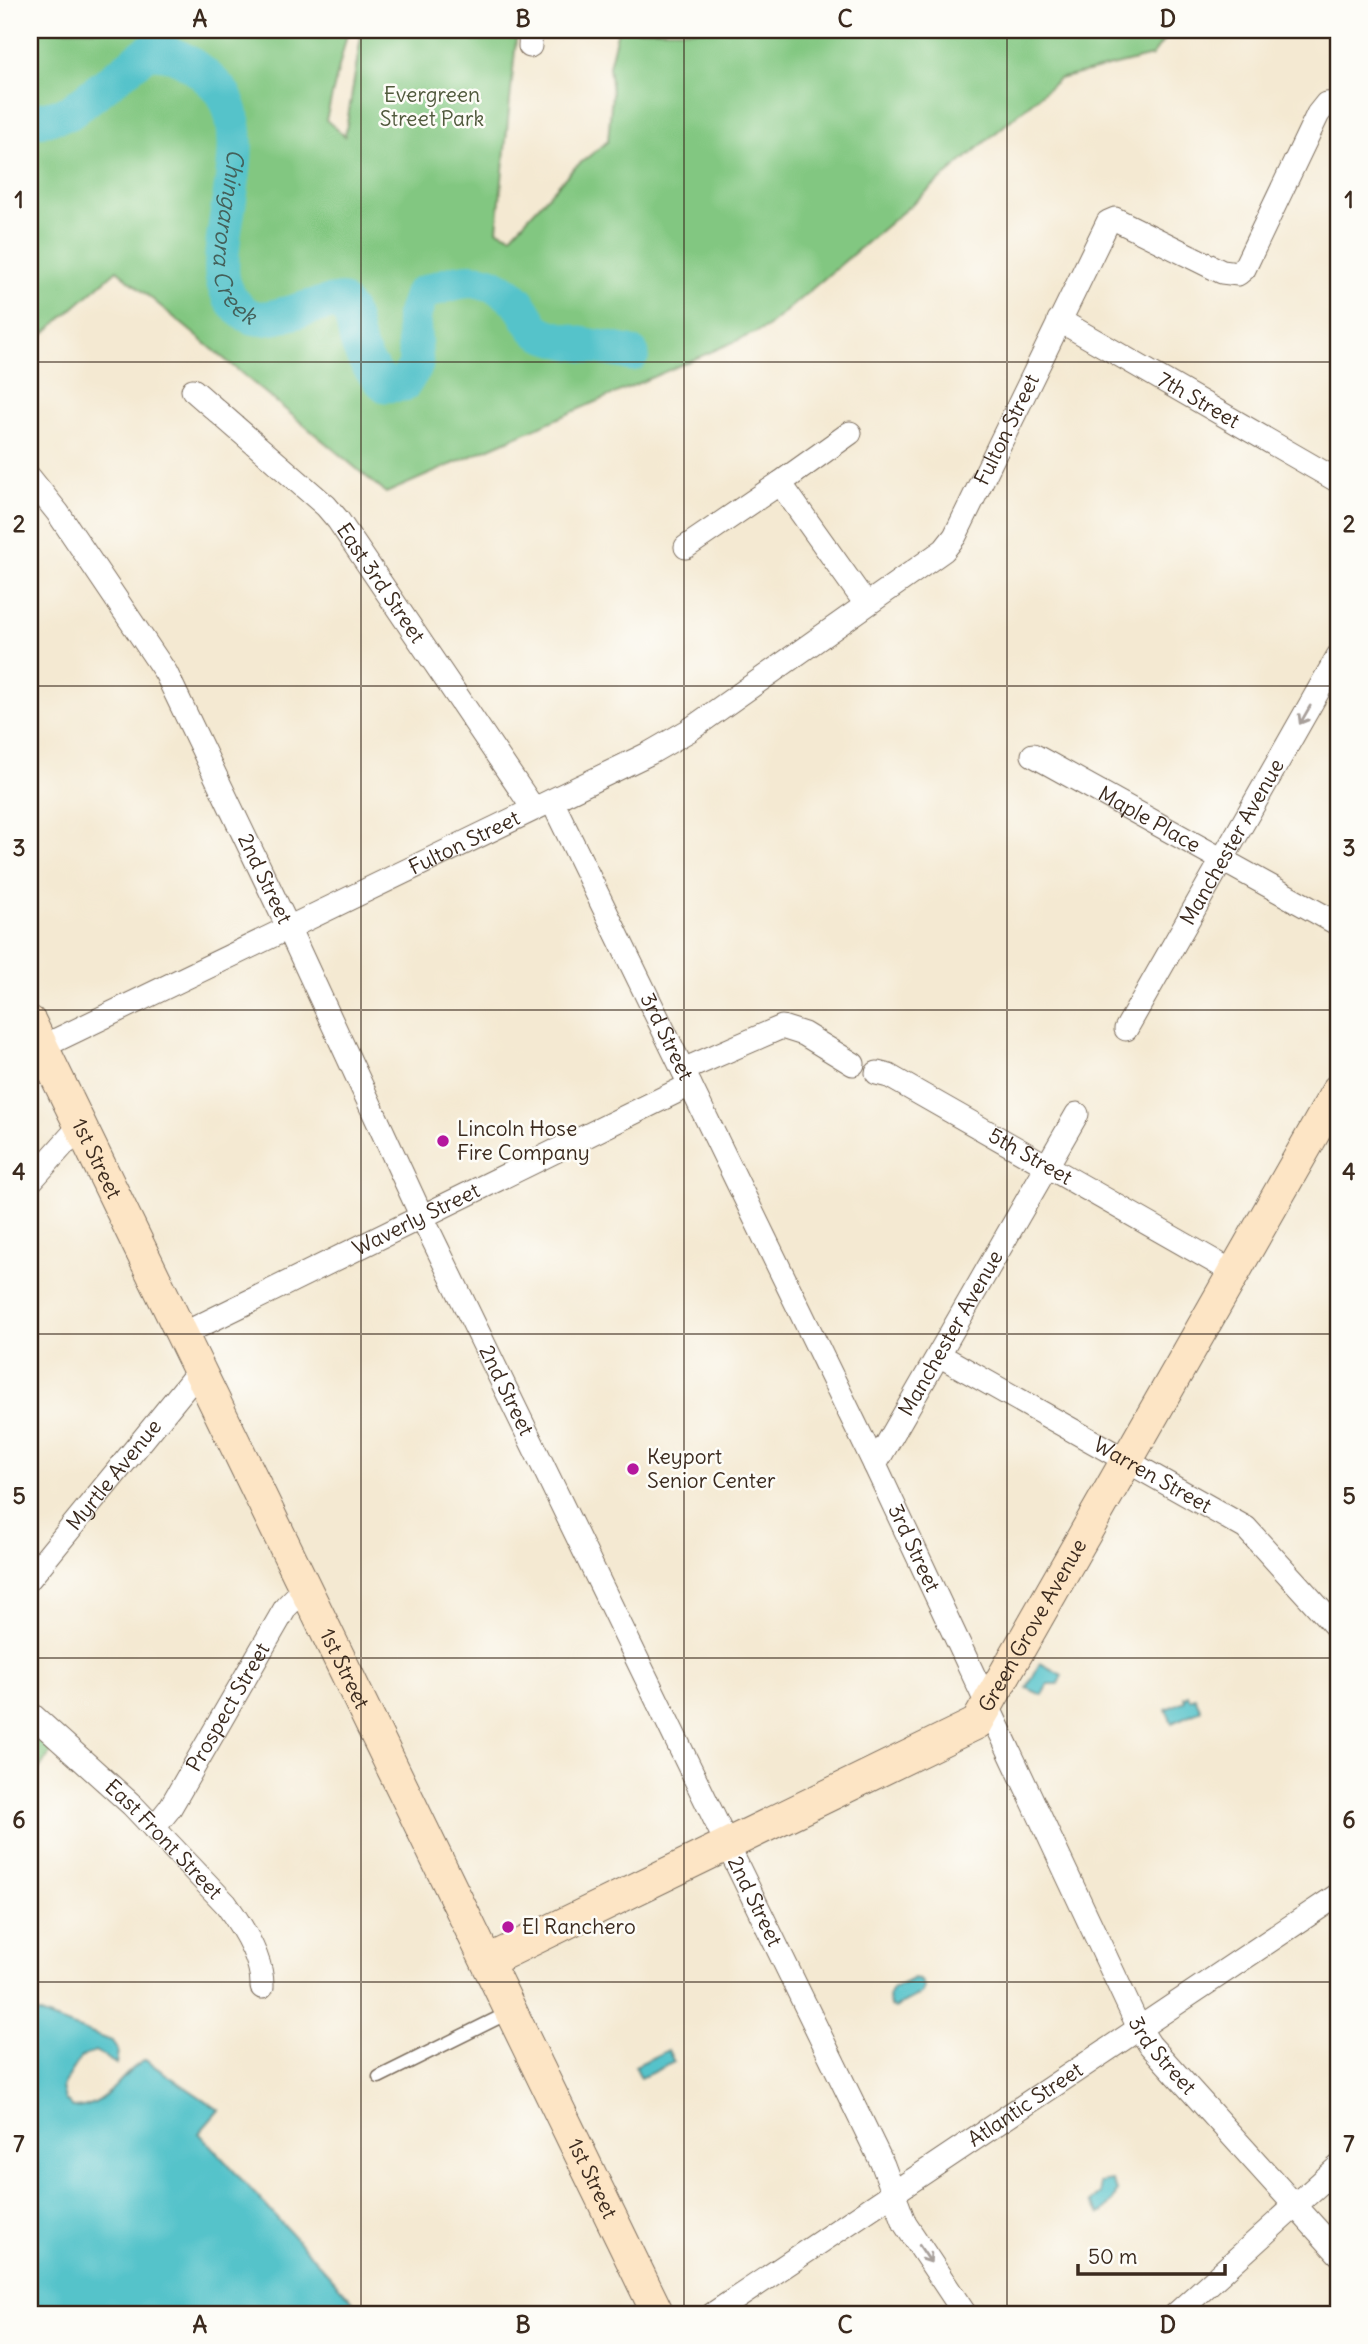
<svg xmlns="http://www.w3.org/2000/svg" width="1368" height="2344" font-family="Delius,sans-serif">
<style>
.green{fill:#82c781;stroke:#5e7850;stroke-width:2}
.water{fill:#55c3ca;stroke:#487674;stroke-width:2}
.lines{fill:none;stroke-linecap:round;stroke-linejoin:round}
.river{stroke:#55c3ca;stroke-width:35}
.lane-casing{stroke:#7c6d5d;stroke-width:15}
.street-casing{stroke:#7c6d5d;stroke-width:25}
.secondary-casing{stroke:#7c6d5d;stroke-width:34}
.lane{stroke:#fff;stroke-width:12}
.street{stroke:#fff;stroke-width:23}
.secondary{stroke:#fde5c5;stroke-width:32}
.oneway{stroke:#a79f9a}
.grid{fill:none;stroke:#3b2a1e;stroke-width:2;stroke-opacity:0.55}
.poi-dot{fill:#b5179e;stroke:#fdfcf7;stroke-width:2.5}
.labels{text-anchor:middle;stroke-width:5;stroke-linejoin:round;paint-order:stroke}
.park-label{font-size:21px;fill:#50593c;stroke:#fdfcf7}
.street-label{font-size:21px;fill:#3b2a1e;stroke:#fdfcf7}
.poi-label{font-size:21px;fill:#3b2a1e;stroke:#fdfcf7;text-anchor:start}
.water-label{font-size:23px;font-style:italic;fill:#44605a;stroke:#fdfcf7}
.neatline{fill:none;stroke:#3b2a1e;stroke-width:2.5}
.grid-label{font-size:23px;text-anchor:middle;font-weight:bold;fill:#3b2a1e}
</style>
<rect width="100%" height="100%" fill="#fdfcf7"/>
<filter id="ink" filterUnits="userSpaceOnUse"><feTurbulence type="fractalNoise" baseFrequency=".0143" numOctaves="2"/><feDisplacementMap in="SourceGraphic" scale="14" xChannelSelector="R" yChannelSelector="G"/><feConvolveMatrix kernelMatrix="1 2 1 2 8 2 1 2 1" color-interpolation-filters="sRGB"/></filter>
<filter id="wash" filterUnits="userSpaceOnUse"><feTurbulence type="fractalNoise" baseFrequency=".00686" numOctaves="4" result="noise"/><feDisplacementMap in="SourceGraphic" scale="28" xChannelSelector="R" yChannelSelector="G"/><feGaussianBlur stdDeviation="1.57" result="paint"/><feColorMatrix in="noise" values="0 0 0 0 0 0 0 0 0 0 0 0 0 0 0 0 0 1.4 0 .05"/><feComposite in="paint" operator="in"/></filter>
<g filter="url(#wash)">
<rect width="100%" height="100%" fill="#f4e9d2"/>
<path class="green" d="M30 30H348L326 120 345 136 362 30H517L497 230 511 236 573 169 608 141 612 94 609 66 618 30H1171L1152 56 1059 79 766 328 386 493 117 270 30 346Z
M30 1726 55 1747 30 1781Z"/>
<path class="water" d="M1040 1663 1062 1675 1058 1684H1048L1042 1695 1027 1688Z
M1188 1695 1190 1699 1195 1697 1201 1710 1172 1723 1166 1709 1185 1701 1184 1697Z
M914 1978 921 1981 924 1987 921 1994 895 2008 890 2006 888 1997 892 1989Z
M30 2010 112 2041 118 2051 116 2064 95 2051 81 2057 62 2087 65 2100 73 2108C109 2108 118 2074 145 2060L219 2110 199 2133 352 2300 361 2314H30Z
M668 2050 674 2062 641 2078 635 2066Z
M1112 2181 1117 2190C1116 2197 1107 2211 1100 2214L1091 2203 1100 2193 1099 2183Z"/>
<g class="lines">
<path class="river" id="s1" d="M30 122 69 113 148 52C170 51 184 58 201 72 208 78 219 87 224 95 252 146 218 220 222 275 224 292 238 315 257 318 276 321 317 302 340 301 356 318 351 321 357 341 362 358 373 373 385 385L404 384 416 365 413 318 421 294C459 279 487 270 519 304 526 312 530 325 538 331 556 343 608 347 632 354"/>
</g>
</g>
<g filter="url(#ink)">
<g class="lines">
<defs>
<path id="lane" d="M379 2077 512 2011"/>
<g id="street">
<path d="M530 46 531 30"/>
<path id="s2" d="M1059 320 1338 481"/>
<path id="s3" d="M193 390 326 506 338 520 533 808"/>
<path id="s4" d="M30 478 58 513 166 673 288 927 422 1217 883 2165 905 2224 965 2314"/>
<path d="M780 483 850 433"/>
<path d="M686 547 780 483 866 604"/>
<path id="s5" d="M1033 755 1338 924"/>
<path id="s6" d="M552 801 875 1465 1139 2028 1150 2045 1338 2253"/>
<path id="s7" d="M1126 1029 1338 656"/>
<path id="s8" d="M42 1047 650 753 688 731 944 550 955 536 1108 222 1115 219 1222 272 1238 274 1244 269 1318 114 1326 104 1338 103"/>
<path d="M683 1070 782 1027 804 1034 853 1064"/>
<path id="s9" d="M877 1073 889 1076 1233 1272"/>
<path d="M30 1182 79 1127"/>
<path id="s10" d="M181 1335 690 1085"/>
<path id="s11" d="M939 1355 1246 1528 1338 1629"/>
<path id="s12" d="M875 1465 1077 1114"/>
<path id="s13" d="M30 1578 198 1372"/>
<path id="s14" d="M30 1713 132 1805 226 1904C242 1926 263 1959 262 1987"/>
<path id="s15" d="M154 1828 170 1808 286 1607 304 1589"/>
<path id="s16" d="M713 2314 1338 1895"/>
<path d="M1176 2314 1338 2167"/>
</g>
<g id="secondary">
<path id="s17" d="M30 1022 658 2314"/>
<path id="s18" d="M488 1961 977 1723 1338 1090"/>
</g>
</defs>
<use href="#lane" class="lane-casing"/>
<use href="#street" class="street-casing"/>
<use href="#secondary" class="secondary-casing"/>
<use href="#lane" class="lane"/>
<use href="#street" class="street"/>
<use href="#secondary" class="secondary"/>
</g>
<defs><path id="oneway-shaft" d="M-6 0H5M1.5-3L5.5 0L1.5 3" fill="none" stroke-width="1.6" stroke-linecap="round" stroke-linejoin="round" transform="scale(1.75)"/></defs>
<g class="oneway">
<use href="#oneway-shaft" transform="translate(1305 715) rotate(120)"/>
<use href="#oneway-shaft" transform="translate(925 2254) rotate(56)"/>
</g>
</g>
<path class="grid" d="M361 30V2314M684 30V2314M1007 30V2314M30 362H1338M30 686H1338M30 1010H1338M30 1334H1338M30 1658H1338M30 1982H1338"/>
<g class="poi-dot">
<circle cx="443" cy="1141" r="7"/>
<circle cx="633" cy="1469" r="7"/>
<circle cx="508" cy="1927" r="7"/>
</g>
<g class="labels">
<g class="park-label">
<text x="432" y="102">Evergreen<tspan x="432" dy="24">Street Park</tspan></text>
</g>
<g class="street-label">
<text dy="7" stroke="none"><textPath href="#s2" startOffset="161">7th Street</textPath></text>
<text dy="7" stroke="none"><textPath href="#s8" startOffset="1169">Fulton Street</textPath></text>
<text dy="7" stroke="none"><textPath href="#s3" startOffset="271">East 3rd Street</textPath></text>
<text dy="7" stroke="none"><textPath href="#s5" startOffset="133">Maple Place</textPath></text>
<text dy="7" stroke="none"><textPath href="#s8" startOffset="469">Fulton Street</textPath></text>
<text dy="7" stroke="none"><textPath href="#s7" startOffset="215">Manchester Avenue</textPath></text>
<text dy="7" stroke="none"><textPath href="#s4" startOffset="466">2nd Street</textPath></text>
<text dy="7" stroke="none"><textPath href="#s6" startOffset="262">3rd Street</textPath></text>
<text dy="7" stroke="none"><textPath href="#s9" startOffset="175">5th Street</textPath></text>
<text dy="7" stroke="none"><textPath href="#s17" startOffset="152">1st Street</textPath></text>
<text dy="7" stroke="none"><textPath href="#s10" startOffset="262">Waverly Street</textPath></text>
<text dy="7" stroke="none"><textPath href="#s12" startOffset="152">Manchester Avenue</textPath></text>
<text dy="7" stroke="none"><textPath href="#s4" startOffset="1032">2nd Street</textPath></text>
<text dy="7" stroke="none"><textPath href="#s13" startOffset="133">Myrtle Avenue</textPath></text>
<text dy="7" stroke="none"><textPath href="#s11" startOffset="245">Warren Street</textPath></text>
<text dy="7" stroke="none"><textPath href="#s6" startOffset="830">3rd Street</textPath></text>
<text dy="7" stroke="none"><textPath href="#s18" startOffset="656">Green Grove Avenue</textPath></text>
<text dy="7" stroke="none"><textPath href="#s17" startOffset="719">1st Street</textPath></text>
<text dy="7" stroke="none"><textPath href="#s15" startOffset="142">Prospect Street</textPath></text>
<text dy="7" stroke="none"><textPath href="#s14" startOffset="184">East Front Street</textPath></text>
<text dy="7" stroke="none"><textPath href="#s4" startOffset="1600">2nd Street</textPath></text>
<text dy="7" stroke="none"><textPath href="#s6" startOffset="1396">3rd Street</textPath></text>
<text dy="7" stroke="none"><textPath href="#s16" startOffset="376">Atlantic Street</textPath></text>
<text dy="7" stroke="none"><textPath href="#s17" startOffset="1286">1st Street</textPath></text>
</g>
<g class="poi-label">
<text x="457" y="1136">Lincoln Hose<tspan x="457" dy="24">Fire Company</tspan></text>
<text x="647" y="1464">Keyport<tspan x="647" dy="24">Senior Center</tspan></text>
<text x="522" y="1934">El Ranchero</text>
</g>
<g class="water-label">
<text dy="8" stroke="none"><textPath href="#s1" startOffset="378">Chingarora Creek</textPath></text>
</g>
</g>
<rect width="1368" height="2344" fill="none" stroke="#fdfcf7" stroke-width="77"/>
<path d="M1078 2264v10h147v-10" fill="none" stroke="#3b2a1e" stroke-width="3.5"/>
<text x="1088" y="2264" font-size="21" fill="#3b2a1e" stroke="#fdfcf7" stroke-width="5" paint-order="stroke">50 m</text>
<rect x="38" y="38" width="1292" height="2268" class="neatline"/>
<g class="grid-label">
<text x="200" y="27">A</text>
<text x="523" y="27">B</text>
<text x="845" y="27">C</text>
<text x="1168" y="27">D</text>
<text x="19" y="208">1</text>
<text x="1349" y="208">1</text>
<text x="19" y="532">2</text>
<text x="1349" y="532">2</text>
<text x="19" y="856">3</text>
<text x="1349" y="856">3</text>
<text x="19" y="1180">4</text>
<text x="1349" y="1180">4</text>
<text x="19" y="1504">5</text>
<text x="1349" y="1504">5</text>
<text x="19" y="1828">6</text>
<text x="1349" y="1828">6</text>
<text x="19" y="2152">7</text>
<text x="1349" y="2152">7</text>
<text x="200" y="2333">A</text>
<text x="523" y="2333">B</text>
<text x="845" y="2333">C</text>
<text x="1168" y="2333">D</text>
</g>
</svg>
